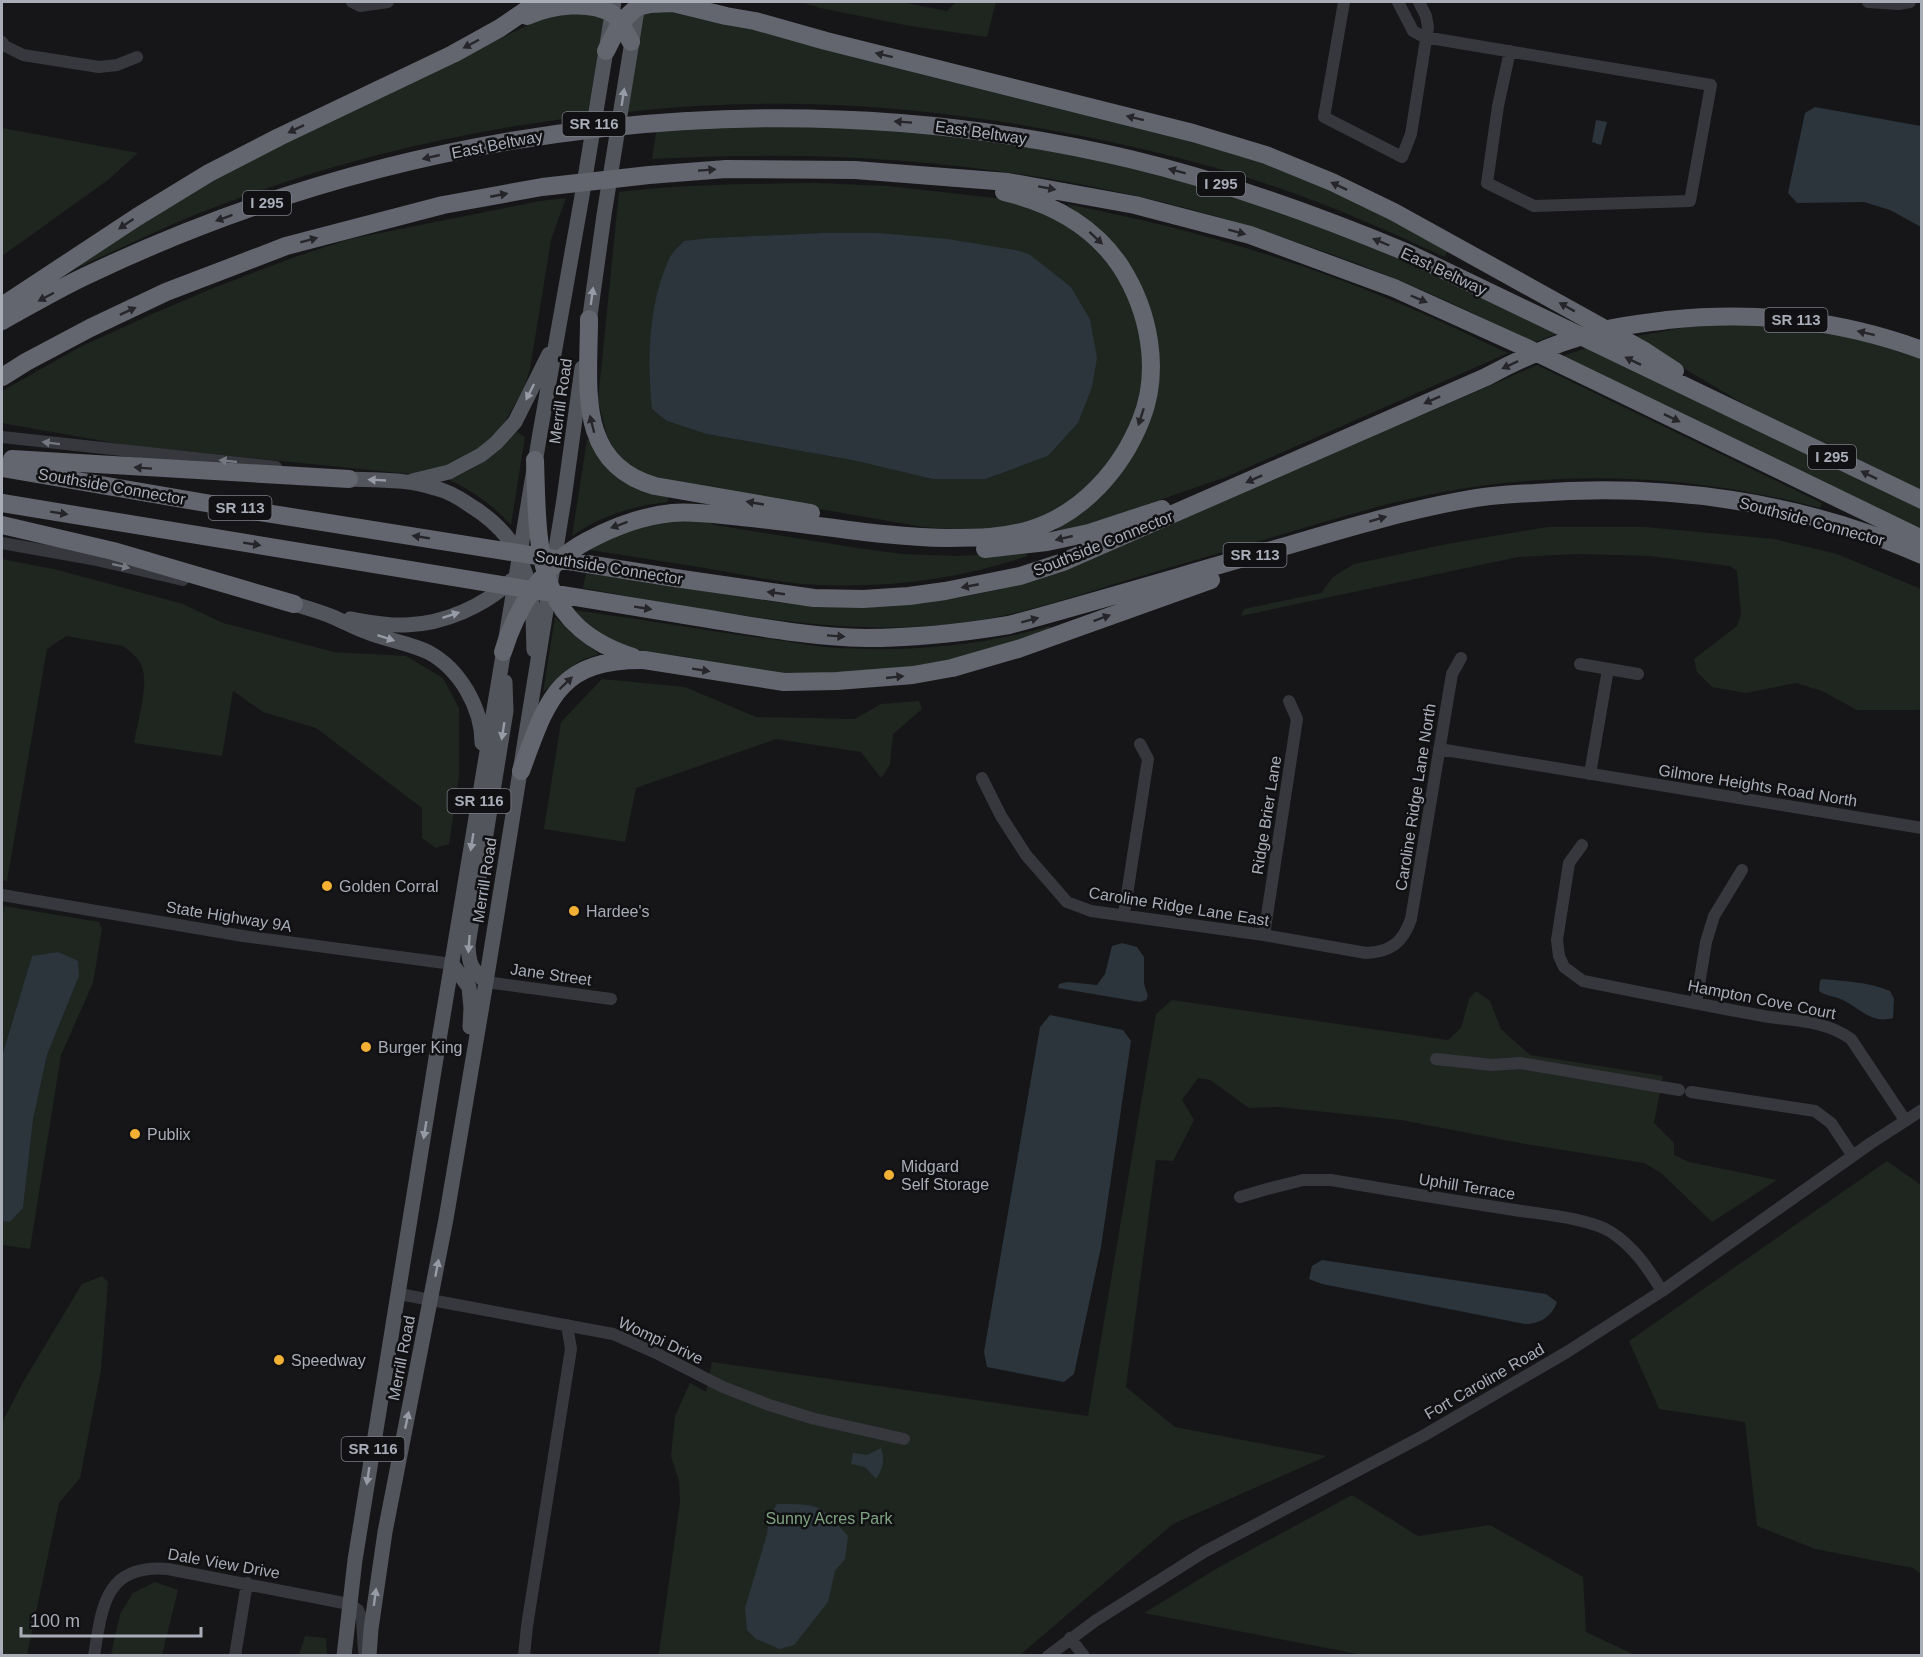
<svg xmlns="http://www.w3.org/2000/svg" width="1923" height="1657" font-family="Arial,sans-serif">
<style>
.green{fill:#1e261f;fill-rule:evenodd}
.water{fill:#2c353c}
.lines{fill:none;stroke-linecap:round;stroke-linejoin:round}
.minor{stroke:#37383d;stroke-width:12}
.major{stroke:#53555c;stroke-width:15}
.highway{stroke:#63666e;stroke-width:18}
.oneway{fill:#26262a}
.oneway2{fill:#979ba6}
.oneway3{fill:#757881}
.poi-dot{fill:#f2b134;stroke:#111113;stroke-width:2}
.labels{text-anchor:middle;stroke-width:5;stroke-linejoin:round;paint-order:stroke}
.shield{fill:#111113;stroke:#7b7e86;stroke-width:1.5}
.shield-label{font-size:15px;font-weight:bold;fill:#a8adb8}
.street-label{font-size:16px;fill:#a8adb8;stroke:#111113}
.poi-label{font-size:16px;fill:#a8adb8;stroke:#111113;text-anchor:start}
.park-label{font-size:16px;fill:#7fa381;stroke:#111113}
</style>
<rect width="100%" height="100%" fill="#161618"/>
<path class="green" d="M802 2H901L947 11 956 2H996L987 37 910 26 820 8Z
M668 6 1258 157 1450 246 1445 257C1401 237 1357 217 1312 200 1225 167 1135 145 1044 129 906 104 767 96 627 112L643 14Z
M565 7 603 15 604 24 587 116C452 132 319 165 192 216 149 234 107 255 64 274L207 181Z
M779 125 933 131 1143 168 1300 217 1406 262 1556 334 1533 343C1505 330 1478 315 1451 303 1388 274 1323 250 1258 229 1129 188 993 165 858 158 789 154 720 156 652 159L656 132Z
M2 128 138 153 108 180 2 256Z
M816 183 888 186 1013 200 1026 204 1086 236 1120 277 1141 327 1145 371 1135 419 1099 478 1057 511 1016 526 970 530 923 527 722 492 640 473 620 459 607 436 598 400 619 192C684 184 750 184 816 183ZM821 233H879L1015 250 1051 272 1071 287 1090 319 1078 423 1048 456 986 479H932L857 461 707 434 710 238Z
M566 198 551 240 530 369 524 388 499 432 470 455 436 470 409 474 125 445 2 423V391L80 347 150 315 211 289 295 257 350 239 540 201Z
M1067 204C1178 226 1287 256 1391 300 1431 316 1469 335 1508 353L1226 477 1090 524 1058 531 1053 527 1126 465 1154 330 1076 212Z
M1755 325 1811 330 1863 340 1921 359V492L1796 432 1749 407 1631 337 1694 326Z
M1590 347 1921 508V530L1559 357Z
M1537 365 1822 503 1820 508C1701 476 1571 469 1449 491 1391 501 1334 519 1277 536 1231 550 1184 563 1138 577 1083 593 1029 613 973 621 884 635 796 624 708 610 666 603 625 596 583 588L586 573 782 603 816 606 923 602 963 597 1001 589 1432 411Z
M517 432 525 437 511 525C493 505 473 491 449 480 477 469 496 453 517 432Z
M591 438 670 495 667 502C633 506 600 516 572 536L587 440Z
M705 521 715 525 857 548 903 554 958 556 1026 552 1027 556C962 579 891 588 821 585 788 584 755 577 722 571 676 563 629 556 583 549L649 522Z
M1547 527H1645L1774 539 1837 554 1921 589V707L1919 710H1857L1822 691 1796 683 1746 693 1712 687 1697 672 1694 659 1737 626 1741 614 1737 571 1730 566 1650 556 1576 554 1518 557 1241 616 1244 609 1321 593 1333 577 1354 564 1447 544Z
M2 559 58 570 183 604 223 623 334 652 406 656 443 678 459 708V776L449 844 436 848 422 838V808L316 728 263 712 233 691 222 756 134 743C137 723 149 686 142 667 140 659 130 651 123 646L66 636 47 649 7 881 2 880Z
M573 610C643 619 713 632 784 641 802 644 820 647 838 648 909 652 982 646 1050 626L1051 629C988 656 919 668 851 672 826 673 802 675 778 673 748 670 717 663 687 657 670 654 650 654 633 649 610 643 590 626 573 610Z
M555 617 575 636 598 653 597 655C570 661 562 678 543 692Z
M602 679 685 687 756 717 855 719 881 704 919 701 922 709 893 734 890 765 881 778 861 752 776 739 636 788 625 842 544 829 561 722Z
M4 906 99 922 102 929 93 983 61 1055 30 1249 2 1245V1221L10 1222 23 1208 33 1120 47 1055 79 976 32 956 2 1056V922Z
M1476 991 1490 1001 1501 1029 1530 1055 1663 1076 1654 1123 1674 1143V1155L1689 1162 1777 1180 1712 1222 1661 1173 1644 1163 1520 1143 1401 1120 1278 1107 1249 1108 1210 1080 1198 1078 1182 1100 1194 1120 1173 1161 1156 1160 1126 1387 1175 1427 1327 1456 1173 1524 1020 1655 661 1656 659 1653 680 1502 679 1481 671 1456 675 1416 690 1383 706 1392 712 1362 1088 1416 1156 1014 1172 1000 1448 1040 1461 1028 1469 999Z
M1887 1161 1921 1185V1574L1913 1568 1815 1549 1757 1526 1745 1422 1659 1409 1629 1341Z
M102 1276 108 1282 101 1370 80 1478 59 1503 27 1655H2V1423L22 1384 82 1284Z
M1352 1495 1418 1536 1490 1525 1583 1577 1586 1632 1635 1655H1363L1144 1613 1221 1566Z
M155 1582 178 1590 162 1655H111L120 1614 133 1593Z
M305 1636 326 1638 327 1655H299Z"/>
<path class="water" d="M1815 107 1921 126V227L1890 210 1864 202 1797 203 1788 193 1805 113Z
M1596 120 1607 122 1601 145 1592 142Z
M821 233H879L947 239 1015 250 1029 254 1071 287 1090 319 1097 358 1092 387 1078 423 1048 456 986 479H932L857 461 707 434 667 421 652 409C647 360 648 305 669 259 672 252 679 247 684 241L710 238Z
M1122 943 1137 947 1144 957V984L1148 996 1146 1000 1140 1002 1058 988 1059 984 1068 982 1097 985 1105 974 1112 946Z
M58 952 78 961 79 976 47 1055 33 1120 23 1208 10 1222 2 1221V1056L32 956Z
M1822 979C1844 981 1869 982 1890 991L1894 999 1893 1018C1873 1024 1861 1010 1845 1001 1837 996 1827 997 1819 991L1820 981Z
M1050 1015 1123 1030 1131 1041 1101 1247 1074 1374 1064 1382 987 1367 984 1352 1040 1027Z
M1322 1260 1546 1294 1557 1302C1552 1317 1539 1324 1525 1324L1322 1284 1309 1279 1312 1266Z
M881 1448C885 1460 883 1469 876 1479L865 1467 851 1464 853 1453 867 1455Z
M777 1504C820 1504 820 1504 848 1536L845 1559 835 1571 828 1602 794 1645 780 1649 756 1639 747 1630 745 1608 767 1534 769 1517Z"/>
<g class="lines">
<path class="minor" d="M352 2 360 6 388 2
M1344 2 1324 117 1402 157 1411 134 1428 27 1426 16 1419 2
M1398 2 1413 31 1424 37 1711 85 1690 201 1534 206 1487 183 1498 106 1510 51
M1868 2 1898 4 1910 2
M2 42 5 46 23 55 99 67 117 65 137 57
M2 437 276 467
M2 543 92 559 183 580
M1580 664 1638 674
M1439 749 1922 828
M1590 774 1608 669
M982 778 1001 816 1026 855 1067 902 1091 911 1264 935 1366 953C1391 952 1403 942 1411 919L1452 674 1461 658
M1582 845 1569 863 1557 940 1559 956 1564 967 1583 981C1643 993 1703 1005 1763 1016 1793 1021 1825 1020 1851 1039L1905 1120
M2 895 243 936 452 964
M1124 914 1148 759 1140 744
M1264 935 1297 719 1289 701
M486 982 611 999
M1696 1003 1706 942 1714 916 1742 870
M1436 1059 1492 1065 1520 1063 1679 1090
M1691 1092 1815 1111 1831 1123 1853 1156
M1240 1197 1267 1189 1303 1180H1331C1390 1190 1449 1200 1508 1209 1537 1214 1587 1217 1611 1232 1634 1247 1648 1268 1662 1291
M399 1294 613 1334 654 1352 723 1387 769 1405 815 1419 904 1439
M1070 1638 1084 1656
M94 1656C102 1606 105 1564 168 1569L349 1604 358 1610 362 1619 364 1651
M235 1656 247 1583
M524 1656 527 1626 571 1349 567 1325
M1048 1656 1095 1621 1204 1552 1423 1436 1567 1352 1662 1291 1871 1143 1922 1110"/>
<path class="major" d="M588 330 604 215 638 4
M349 479C377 480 407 479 435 488 447 491 458 497 468 504 504 526 521 549 530 590 534 609 533 630 534 650
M412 481 449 472 481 455 496 443 515 422 549 354
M294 604C307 608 321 612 333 617 345 622 355 628 367 632 387 640 409 643 428 652 460 669 482 708 482 743
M350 619C368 622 387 626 406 625 444 624 484 606 512 580
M452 964 469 987 471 1008 470 1027
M486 982C471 969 469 965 468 945L506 711 505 682
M344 1656 355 1560 438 1046 540 433 582 196 614 2
M369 1656 371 1629 385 1532 446 1219 486 982 564 499 582 368"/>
<path class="highway" d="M527 16C553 5 589 0 613 14 621 22 626 33 631 42
M606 51 620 23 637 7 650 4 673 3 726 16 755 21 826 41 1193 133 1266 155 1332 182 1394 212 1643 350 1675 371
M2 306 137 217 209 173 279 137 453 54 500 28 538 2
M589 319C589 385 575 464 655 486L811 513
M2 321C31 305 61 287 92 273 413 121 784 77 1130 159 1226 182 1317 215 1408 253L1922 500
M2 377 26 362 90 328 166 292 286 246 443 205 542 187 649 175 726 169 855 170 1008 182 1135 205 1250 235 1394 288 1527 348 1922 539
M12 459 349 479
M535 460C538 547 533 625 633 657
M2 468 241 509 675 578 814 598 863 599 909 596 945 591 1020 576 1063 562 1486 377C1523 357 1563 340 1604 330 1625 325 1646 323 1667 320 1756 311 1837 319 1922 350
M2 503 697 617C753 626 810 637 866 638 915 638 961 633 1009 625 1097 601 1184 575 1272 550 1334 532 1395 513 1459 501 1484 496 1509 494 1534 493 1665 483 1801 501 1922 555
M2 525 113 551 294 604
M985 549 1047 542 1089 533 1162 509
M503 652C517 606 544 564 587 541 615 526 641 516 672 513 695 511 719 515 741 517 810 523 878 537 947 538 976 538 1004 538 1032 529 1083 513 1122 468 1141 420 1161 370 1149 311 1121 267 1094 226 1051 203 1004 192
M521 771C547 701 557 659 644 660L784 682 837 681 913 675 952 668 1018 649 1211 580"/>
</g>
<defs><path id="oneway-solid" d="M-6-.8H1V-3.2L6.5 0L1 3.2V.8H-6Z" transform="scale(1.5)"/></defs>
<g class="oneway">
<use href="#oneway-solid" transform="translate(471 44) rotate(152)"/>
<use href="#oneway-solid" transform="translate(884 55) rotate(-166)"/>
<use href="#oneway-solid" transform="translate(1135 118) rotate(-166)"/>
<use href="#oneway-solid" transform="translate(903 122) rotate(-176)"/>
<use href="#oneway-solid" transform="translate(296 129) rotate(154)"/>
<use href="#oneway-solid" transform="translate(431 157) rotate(167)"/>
<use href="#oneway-solid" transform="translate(707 170) rotate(-4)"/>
<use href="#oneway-solid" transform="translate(1177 171) rotate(-165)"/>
<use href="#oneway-solid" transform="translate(1339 186) rotate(-155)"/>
<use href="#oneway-solid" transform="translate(1047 188) rotate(10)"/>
<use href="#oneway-solid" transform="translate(499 195) rotate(-11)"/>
<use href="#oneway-solid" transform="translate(224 218) rotate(160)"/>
<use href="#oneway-solid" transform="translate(126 224) rotate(146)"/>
<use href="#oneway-solid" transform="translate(1237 232) rotate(15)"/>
<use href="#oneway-solid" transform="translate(1096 238) rotate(43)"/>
<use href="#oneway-solid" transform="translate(309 240) rotate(-15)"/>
<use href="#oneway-solid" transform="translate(1381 242) rotate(-157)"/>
<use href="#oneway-solid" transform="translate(46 297) rotate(152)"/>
<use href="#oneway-solid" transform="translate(1419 299) rotate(23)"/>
<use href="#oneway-solid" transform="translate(1567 307) rotate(-151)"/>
<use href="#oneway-solid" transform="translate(128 311) rotate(-25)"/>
<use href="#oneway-solid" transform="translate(1866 333) rotate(-166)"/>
<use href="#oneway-solid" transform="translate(1633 361) rotate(-154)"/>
<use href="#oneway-solid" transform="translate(1510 365) rotate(155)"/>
<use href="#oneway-solid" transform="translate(1432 400) rotate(156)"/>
<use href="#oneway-solid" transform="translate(1141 417) rotate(108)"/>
<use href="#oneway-solid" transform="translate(1672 418) rotate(26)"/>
<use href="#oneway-solid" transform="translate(592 424) rotate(-104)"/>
<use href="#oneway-solid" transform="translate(143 468) rotate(-176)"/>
<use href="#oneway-solid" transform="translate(1869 475) rotate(-154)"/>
<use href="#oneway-solid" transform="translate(1254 479) rotate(156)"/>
<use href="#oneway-solid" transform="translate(755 503) rotate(-170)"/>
<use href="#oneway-solid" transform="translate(59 513) rotate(9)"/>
<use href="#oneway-solid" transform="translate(1378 519) rotate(-16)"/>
<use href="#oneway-solid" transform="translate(619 525) rotate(160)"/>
<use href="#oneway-solid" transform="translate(421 537) rotate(-171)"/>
<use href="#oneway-solid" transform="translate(1064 538) rotate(167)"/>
<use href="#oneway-solid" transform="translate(252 544) rotate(9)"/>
<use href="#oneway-solid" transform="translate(970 586) rotate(169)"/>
<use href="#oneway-solid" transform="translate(776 593) rotate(-172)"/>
<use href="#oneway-solid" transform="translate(643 608) rotate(9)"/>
<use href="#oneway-solid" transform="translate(1102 618) rotate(-20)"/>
<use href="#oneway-solid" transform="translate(1030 620) rotate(-15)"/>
<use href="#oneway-solid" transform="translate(836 636) rotate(4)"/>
<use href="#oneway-solid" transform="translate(701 670) rotate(9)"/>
<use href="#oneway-solid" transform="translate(895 677) rotate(-6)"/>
<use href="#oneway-solid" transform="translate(566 683) rotate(-44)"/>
</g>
<g class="oneway2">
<use href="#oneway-solid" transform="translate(623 97) rotate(-81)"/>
<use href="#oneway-solid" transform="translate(592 296) rotate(-82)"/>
<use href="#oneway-solid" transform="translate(530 392) rotate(117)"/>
<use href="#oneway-solid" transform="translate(377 480) rotate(-177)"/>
<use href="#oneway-solid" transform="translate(451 615) rotate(-18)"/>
<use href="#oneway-solid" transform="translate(386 638) rotate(18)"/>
<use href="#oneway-solid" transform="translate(503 731) rotate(99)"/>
<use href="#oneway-solid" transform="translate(472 842) rotate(99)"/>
<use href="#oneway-solid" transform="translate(469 944) rotate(94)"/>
<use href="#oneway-solid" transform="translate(425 1130) rotate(99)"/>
<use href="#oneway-solid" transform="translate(437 1268) rotate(-79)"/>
<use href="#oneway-solid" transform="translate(407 1420) rotate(-78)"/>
<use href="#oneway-solid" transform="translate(368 1476) rotate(99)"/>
<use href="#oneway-solid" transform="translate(375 1597) rotate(-82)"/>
</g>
<g class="oneway3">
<use href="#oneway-solid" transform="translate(51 443) rotate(-173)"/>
<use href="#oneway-solid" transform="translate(228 461) rotate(-174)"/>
<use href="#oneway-solid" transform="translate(121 566) rotate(13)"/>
</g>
<g class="poi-dot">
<circle cx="327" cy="886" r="6"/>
<circle cx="574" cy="911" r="6"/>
<circle cx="366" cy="1047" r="6"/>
<circle cx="135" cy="1134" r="6"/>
<circle cx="889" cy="1175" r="6"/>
<circle cx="279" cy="1360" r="6"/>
</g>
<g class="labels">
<g class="shield">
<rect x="562.5" y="112" width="63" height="24" rx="4.5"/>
<rect x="1197" y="172" width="48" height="24" rx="4.5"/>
<rect x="243" y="191" width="48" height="24" rx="4.5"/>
<rect x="1764.5" y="308" width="63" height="24" rx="4.5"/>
<rect x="1808" y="445" width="48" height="24" rx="4.5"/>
<rect x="208.5" y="496" width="63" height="24" rx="4.5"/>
<rect x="1223.5" y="543" width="63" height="24" rx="4.5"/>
<rect x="447.5" y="789" width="63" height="24" rx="4.5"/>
<rect x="341.5" y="1437" width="63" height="24" rx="4.5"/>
</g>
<g class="shield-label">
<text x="594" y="129">SR 116</text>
<text x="1221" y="189">I 295</text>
<text x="267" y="208">I 295</text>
<text x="1796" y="325">SR 113</text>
<text x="1832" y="462">I 295</text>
<text x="240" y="513">SR 113</text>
<text x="1255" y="560">SR 113</text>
<text x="479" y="806">SR 116</text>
<text x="373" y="1454">SR 116</text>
</g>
<g class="street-label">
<text transform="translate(981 132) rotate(8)" y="6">East Beltway</text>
<text transform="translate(497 144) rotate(-11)" y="6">East Beltway</text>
<text transform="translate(1444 271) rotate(25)" y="6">East Beltway</text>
<text transform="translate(560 401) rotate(-82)" y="6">Merrill Road</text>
<text transform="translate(112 486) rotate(10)" y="6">Southside Connector</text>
<text transform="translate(1812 521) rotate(15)" y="6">Southside Connector</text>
<text transform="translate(1103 543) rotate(-22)" y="6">Southside Connector</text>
<text transform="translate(609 567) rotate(9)" y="6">Southside Connector</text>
<text transform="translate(1758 785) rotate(9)" y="6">Gilmore Heights Road North</text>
<text transform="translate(1415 797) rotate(-81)" y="6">Caroline Ridge Lane North</text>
<text transform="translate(1266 815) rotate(-81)" y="6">Ridge Brier Lane</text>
<text transform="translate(484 880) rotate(-81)" y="6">Merrill Road</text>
<text transform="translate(1179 906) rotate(9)" y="6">Caroline Ridge Lane East</text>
<text transform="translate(229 916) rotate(9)" y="6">State Highway 9A</text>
<text transform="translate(551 974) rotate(8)" y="6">Jane Street</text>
<text transform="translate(1762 999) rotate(11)" y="6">Hampton Cove Court</text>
<text transform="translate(1467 1186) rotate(9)" y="6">Uphill Terrace</text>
<text transform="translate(661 1340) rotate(25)" y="6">Wompi Drive</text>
<text transform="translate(401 1358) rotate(-79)" y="6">Merrill Road</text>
<text transform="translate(1484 1381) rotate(-30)" y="6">Fort Caroline Road</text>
<text transform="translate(224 1563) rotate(10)" y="6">Dale View Drive</text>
</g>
<g class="poi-label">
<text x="339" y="892">Golden Corral</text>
<text x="586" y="917">Hardee's</text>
<text x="378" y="1053">Burger King</text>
<text x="147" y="1140">Publix</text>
<text x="901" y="1172">Midgard<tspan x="901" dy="18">Self Storage</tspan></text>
<text x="291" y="1366">Speedway</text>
</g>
<g class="park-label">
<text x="829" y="1524">Sunny Acres Park</text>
</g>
</g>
<rect width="1923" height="1657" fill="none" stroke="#a8adb8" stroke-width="6"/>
<path d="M21 1627v9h180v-9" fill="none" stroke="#a8adb8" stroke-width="3"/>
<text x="30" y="1627" font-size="18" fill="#a8adb8" stroke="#111113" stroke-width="4.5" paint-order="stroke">100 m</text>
</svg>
